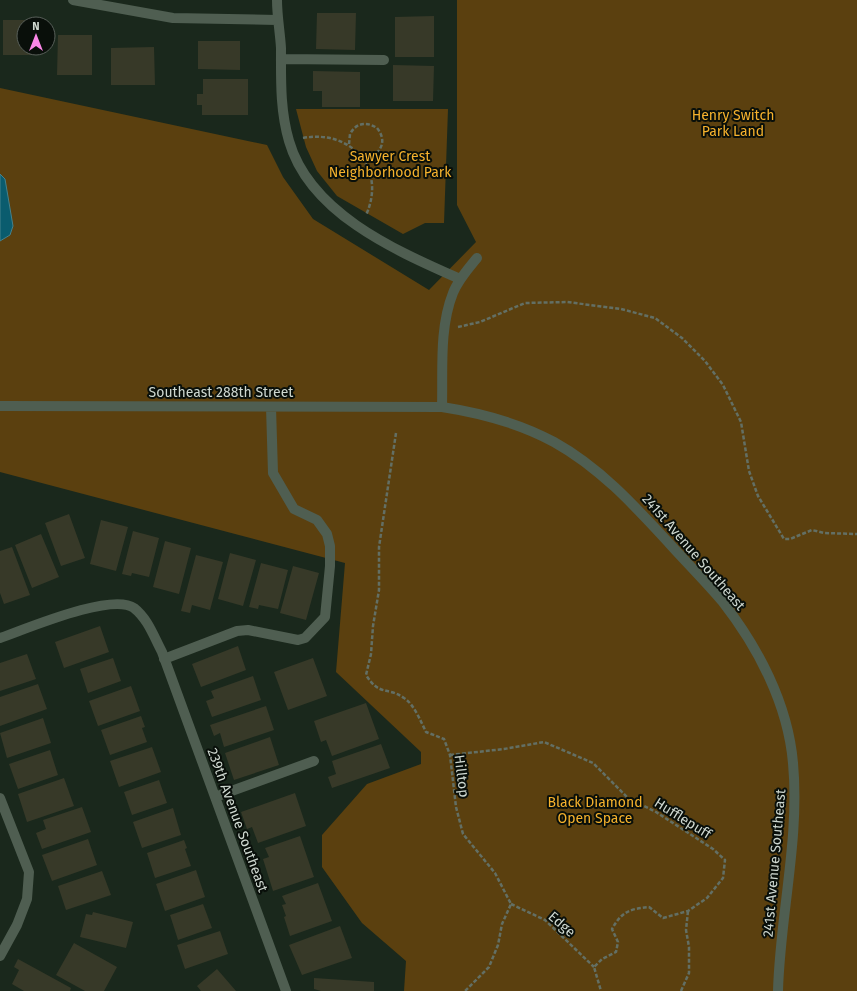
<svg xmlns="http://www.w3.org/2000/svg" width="857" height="991" font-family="'Fira Sans',sans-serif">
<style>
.green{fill:#5b400f}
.water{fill:#0a5c6e;stroke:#45818b}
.building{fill:#373928}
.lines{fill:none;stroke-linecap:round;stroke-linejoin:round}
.path{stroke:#636f64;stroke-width:2.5;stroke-dasharray:4 2;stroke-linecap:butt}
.minor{stroke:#4f5e51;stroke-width:10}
.labels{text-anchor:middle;stroke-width:4;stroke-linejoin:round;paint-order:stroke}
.park-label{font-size:14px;fill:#f6b22d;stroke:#090f0a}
.street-label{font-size:14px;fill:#cfd8d0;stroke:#090f0a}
</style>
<rect width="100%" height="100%" fill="#1a281c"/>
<path class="green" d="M457 0H857V991H404L406 961 362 923 322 867V835L367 784 421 764V752L336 672 345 563 0 472V88L267 145 283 177 313 219 429 290 476 242 457 205Z
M296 109H448L444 223H425L403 234 337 196 317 171 306 147Z"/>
<path class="water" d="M0 174 5 179 13 226 10 235 0 241Z"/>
<path class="building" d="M317 13H356L355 50 316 49Z
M434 16V57H395V17Z
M3 20H37V24H24V48H37V55H3Z
M58 35H92V75H57Z
M198 41H240V70L198 69Z
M154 47 155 85H111V48Z
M393 65 434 66 433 101H393Z
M313 71 360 72V107H322V91H313Z
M203 79H248V115H202V105H197V94H203Z
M69 514 85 558 61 566 45 523Z
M101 520 128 527 116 571 90 564Z
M133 531 159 538 149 577 132 573 131 576 122 574Z
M41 534 59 577 32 588 15 545Z
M165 541 191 548 179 594 153 587Z
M12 547 30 595 4 604 0 593V551Z
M230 553 256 560 243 606 218 599Z
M196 555 223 562 210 610 192 605 190 613 181 611Z
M261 563 288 570 278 609 259 605 258 609 249 607Z
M293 566 319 573 306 620 280 613Z
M100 626 109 652 64 668 55 642Z
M238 646 246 670 201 687 192 664Z
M27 654 36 679 0 691V663Z
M113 658 121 681 88 693 80 669Z
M313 658 327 696 288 710 274 672Z
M253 676 261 700 212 717 206 701 214 698 211 691Z
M38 684 47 709 0 726V697Z
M131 686 140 711 98 726 89 701Z
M366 703 379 739 332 756 326 740 321 742 314 721Z
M266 706 274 730 224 747 220 733 214 736 210 725Z
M141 716 145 727 142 728 147 742 110 755 101 730Z
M43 718 51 743 7 758 0 733Z
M270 737 279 765 234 780 225 753Z
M381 744 390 768 332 788 328 777 336 774 332 761Z
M152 747 161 772 119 787 110 761Z
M50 750 58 775 18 789 9 764Z
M64 778 74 806 27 822 18 794Z
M159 780 167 803 132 815 124 792Z
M295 793 306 826 258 843 252 827 247 829 241 812Z
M82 807 91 832 42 849 36 833 46 829 43 820Z
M173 808 181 835 142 848 133 822Z
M300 836 314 877 273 891 263 859 269 857 265 848Z
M88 839 97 865 52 881 42 855Z
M184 840 187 848 185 849 191 866 155 878 147 853Z
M196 870 205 897 165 911 156 884Z
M102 871 111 895 66 910 58 886Z
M318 883 332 921 290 936 284 917 286 916 282 905 286 904 282 896Z
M203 904 212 928 178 940 170 915Z
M93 912 133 922 126 948 80 937 86 914 92 915Z
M340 926 352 958 302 975 289 945Z
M220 931 228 954 185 969 177 945Z
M74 943 117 967 104 991H85L56 975Z
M18 959 71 988 70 991H24L12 984 19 970 14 967Z
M217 969 236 991H201L197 986Z
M314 978 374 982V991H321L314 989Z"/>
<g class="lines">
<path class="path" d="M303 138C351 129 387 169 366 215
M349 144 350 134C356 123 366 121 377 128 385 138 384 148 373 156L361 157
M370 173 393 170
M458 327 480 322 525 303 567 302 621 309 655 318 682 338 705 361 723 385 741 422 749 471 758 496 784 539H790L812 530 824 533 857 534
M396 433 379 547V590L373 626 371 654 366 675C380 697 387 686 404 698 414 704 421 722 426 732L444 739 450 755 456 807 463 834 495 873 511 904 502 924 498 945 489 967 465 991
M450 755 504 749 544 742 593 763 628 798 656 812 713 849 725 860 723 878 707 898 688 911 663 918 649 907C630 909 622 911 612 929L618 942 616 952 602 959 594 967 601 991
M511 904 545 920 594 967
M681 991 689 973V947L686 930 688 911"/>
<path class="minor" d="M73 0 173 18 277 20
M277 0C277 16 280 32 281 48 281 80 280 110 289 141 310 214 397 251 460 279
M281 59 384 60
M0 406 442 407C481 413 519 423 554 442 599 467 633 504 668 542 686 562 705 581 722 601 758 647 788 704 793 763 800 839 780 915 778 991
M442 407C443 370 439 328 453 293 458 280 468 269 477 258
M0 638C26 629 112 592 134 608 148 619 154 637 162 652L286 991
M164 659 237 631 248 630 298 640 305 638 325 617 330 566V546L327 534 317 520 294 509 273 473 271 407
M215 797 314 761
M0 798 29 872 27 899 17 925 0 956"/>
</g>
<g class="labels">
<g class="park-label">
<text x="733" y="120">Henry Switch<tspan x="733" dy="16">Park Land</tspan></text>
<text x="390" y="161">Sawyer Crest<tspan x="390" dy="16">Neighborhood Park</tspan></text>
<text x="595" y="807">Black Diamond<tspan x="595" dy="16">Open Space</tspan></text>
</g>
<g class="street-label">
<text x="221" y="397">Southeast 288th Street</text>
<text transform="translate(694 552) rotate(49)" y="5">241st Avenue Southeast</text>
<text transform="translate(462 776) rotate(83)" y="5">Hilltop</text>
<text transform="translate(683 818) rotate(32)" y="5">Hufflepuff</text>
<text transform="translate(238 820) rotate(70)" y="5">239th Avenue Southeast</text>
<text transform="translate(774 863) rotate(-85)" y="5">241st Avenue Southeast</text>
<text transform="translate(562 924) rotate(41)" y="5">Edge</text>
</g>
</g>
<g transform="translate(36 36)"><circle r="19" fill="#090f0a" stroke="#585f59"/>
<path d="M0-3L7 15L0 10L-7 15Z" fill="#fa87e7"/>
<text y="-6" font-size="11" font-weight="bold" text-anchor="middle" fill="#cfd8d0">N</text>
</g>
</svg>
